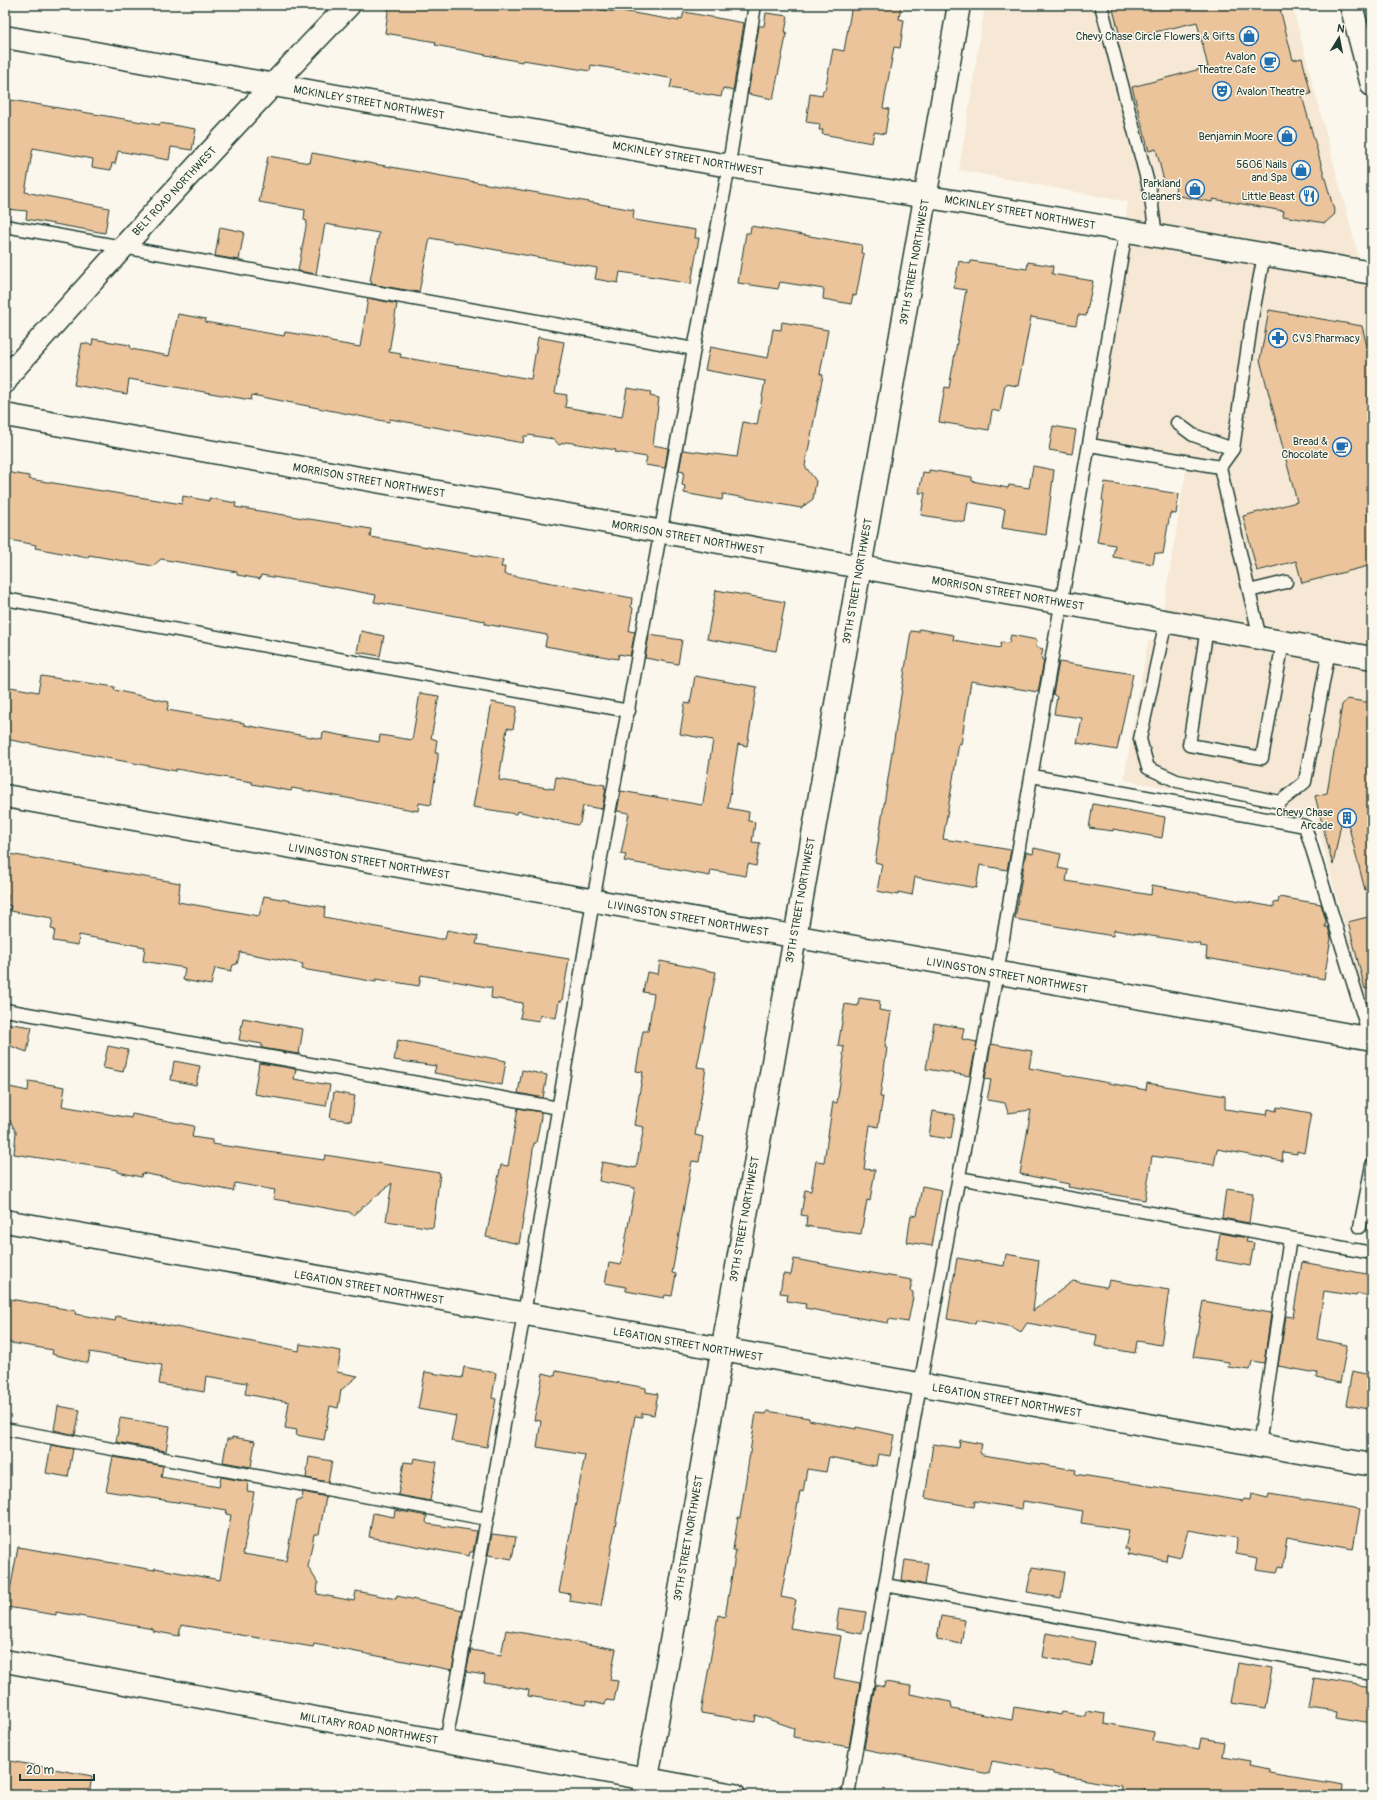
<svg xmlns="http://www.w3.org/2000/svg" width="1377" height="1800" font-family="Pangolin,sans-serif">
<style>
.built{fill:#f6e8d4}
.building{fill:#ecc49c;stroke:#1f3d34}
.lines{fill:none;stroke-linecap:round;stroke-linejoin:round}
.service-casing{stroke:#1f3d34;stroke-width:15}
.minor-casing{stroke:#1f3d34;stroke-width:25}
.secondary-casing{stroke:#1f3d34;stroke-width:25}
.primary-casing{stroke:#1f3d34;stroke-width:25}
.service{stroke:#fbf7ec;stroke-width:12}
.minor{stroke:#fbf7ec;stroke-width:22}
.secondary{stroke:#fbf7ec;stroke-width:22}
.primary{stroke:#fbf7ec;stroke-width:22}
.labels{text-anchor:middle;stroke-width:3;stroke-linejoin:round;paint-order:stroke}
.poi-label{font-size:11px;fill:#1f3d34;stroke:#fbf7ec;text-anchor:end}
.street-label{font-size:11px;fill:#1f3d34;stroke:#fbf7ec}
</style>
<rect width="100%" height="100%" fill="#fbf7ec"/>
<filter id="ink" filterUnits="userSpaceOnUse"><feTurbulence type="fractalNoise" baseFrequency=".025" numOctaves="2"/><feDisplacementMap in="SourceGraphic" scale="8" xChannelSelector="R" yChannelSelector="G"/><feConvolveMatrix kernelMatrix="1 2 1 2 8 2 1 2 1" color-interpolation-filters="sRGB"/></filter>
<g filter="url(#ink)">
<path class="built" d="M985 5H1292L1372 308V999L1364 998 1314 814 1124 780 1148 641 1158 643 1187 464 1094 449 1128 202 959 170Z"/>
<path class="building" d="M389 5H573L615 12 616 10 679 21V18L682 19 684 12 744 23 733 91 723 88 721 97 670 88 672 79 669 78 591 65 590 71 523 60 522 62 435 45 436 42 385 33Z
M852 5H901L899 19 904 20 900 48 894 47 883 108 889 109 885 134 874 132 872 143 822 134 823 130H819L820 124 806 122 810 94 822 96 823 90H825L833 49 844 51Z
M1112 5H1279L1293 60 1302 58 1311 94 1302 96 1335 214 1325 223 1283 216 1284 211 1213 199 1212 202 1174 195 1177 182 1165 185 1156 149 1149 151 1132 87 1208 67 1197 22 1121 40Z
M766 13 788 16 785 32H787L773 99 748 94 759 26H764Z
M5 99 160 125V123L196 129 192 150 171 147 169 160 118 151 115 164 112 163 111 170 92 167 93 159 33 148 25 192 109 208 105 233 26 219 27 211 5 209Z
M312 153 634 210 633 218 635 220 696 230 695 238H699L691 284 669 280V279L620 272 618 283 595 279 597 268 430 238 419 292 400 289 371 284 372 281H370L379 233 325 224 316 274 298 271 307 221 304 220 305 210 259 202 268 156 310 163Z
M751 226 862 245 861 253 864 254 856 296 853 295 851 304 823 299 824 289 780 282 778 289 738 283 746 233H750Z
M220 227 244 232 239 260 215 256Z
M959 261 970 264 971 261 1027 269 1028 262 1053 266 1052 274 1093 281 1086 316 1078 315 1076 325 1031 317 1018 386 1005 384 1000 412 992 410 989 430 939 422 945 387 949 388 966 290 954 288Z
M368 298 397 304 389 352 401 354 400 357 531 379 538 337 564 342 555 393 567 395 565 407 622 417 627 388 651 392 650 396 659 398 653 445 668 448 665 468 645 465 647 457 615 452 616 450 566 442 559 445 554 439 528 435V436H524L523 443 390 419 389 422 252 395 251 400 129 379 127 394 74 385 82 343 92 345 93 339 130 345 131 349 169 356 178 314 206 319 205 322 284 336 285 332 328 339 331 342 360 347Z
M1269 310 1362 326 1372 366V565L1302 583 1296 561 1257 571 1243 516 1297 502 1260 360Z
M782 322 828 330 820 374 823 375 805 466 816 481 813 499 801 508 723 494 722 500 684 493 685 486 682 485 684 472 679 471 683 450 737 457 743 422 757 425 765 381 705 370 710 347 768 358 773 329 781 330Z
M1053 426 1076 430 1072 454 1049 450Z
M1033 466 1054 470 1046 535 1002 528 1005 509 968 502 965 522 921 515 925 493H919L923 472 929 473V470L972 477V481L1008 488 1009 485 1029 488Z
M5 472 29 476V479L182 504 183 496 209 501V498L236 503 235 507 371 529 370 537 503 560 501 567H505L504 574 632 598 631 607 633 608 629 631 635 632 630 656 619 654 618 659 545 646 547 635 485 624V621L374 602 376 595 339 588 261 575 260 579 237 575V572L161 559 153 566 89 555 88 558 35 548 36 545 5 539Z
M1105 482 1179 494 1176 514 1170 513 1163 554 1155 553 1153 564 1113 557 1115 545 1097 542 1104 501 1102 500Z
M716 590 785 602 776 651 707 639Z
M919 629 954 635 953 640 1000 648 1001 642 1009 643 1011 635 1037 640 1036 647 1043 649 1041 659 1044 660 1038 692 971 681 961 744 959 743 943 839 1011 850 1007 870 980 865 976 888 915 877 912 895 898 892V895L877 891 882 864 875 862 911 631 919 632Z
M361 631 384 636 380 656 357 652Z
M649 635 682 640 678 664 645 658Z
M1059 662 1133 674 1117 750 1077 743 1082 718 1054 714 1057 697 1053 694Z
M41 676 115 687 114 690 169 702 167 710 244 723V725L322 739 323 732 379 742 380 735 412 740 420 693 439 696 431 738 437 740 435 753H438V758L431 805 419 803 418 811 292 788 291 791 252 784V782L176 769V771L5 739V686L38 692Z
M695 676 757 687 747 746 738 744 728 808 749 812 748 821 755 822 752 842 760 843 756 866 748 864 746 876 711 870 710 876 677 870 624 861 626 855 621 854 629 813 617 811 621 791 702 805 703 803 713 740 680 734 685 703 690 704Z
M1347 699 1372 703V889L1365 890 1344 808 1333 865 1315 796 1327 793 1342 705Z
M492 702 517 707 513 729 507 728 499 780 554 789 556 777 605 785 604 788H606L602 809 583 806 580 823 577 825 517 811 516 814 473 807Z
M1093 804 1165 817 1162 838 1113 829V831L1089 828Z
M1034 848 1061 854 1058 868 1068 870 1066 881 1151 895 1152 885 1274 907V902L1278 903 1279 897 1321 904 1326 921 1325 927H1328L1331 938 1324 979 1206 958 1207 947 1200 946 1201 944 1114 930 1113 936 1015 919 1026 852 1033 854Z
M9 854 180 883 178 902 259 916 264 896 325 907 324 917 440 939H445L447 930 478 936 476 944 569 959 562 1001H559L556 1018 540 1015 539 1021 520 1018 523 1003 491 998 492 988 421 975 419 986 376 979V982L302 969 303 964 240 952 237 964 233 965 231 971 215 968 211 985 183 980 185 968 143 961 145 947 79 935 78 945 53 941 55 930 51 929 53 918 10 911 11 906 7 905 8 895 5 894V862H7Z
M1372 916V988L1365 989 1348 922Z
M660 961 716 972 697 1067 706 1068 695 1135 703 1137 699 1162 692 1161 672 1273 676 1274 672 1296 665 1295 664 1298 626 1291V1287L605 1283 609 1263 621 1265 635 1188 599 1181 602 1162 636 1168 644 1127 634 1125 643 1072 636 1071 643 1031H648L654 994 643 992 647 972 658 974Z
M859 998 880 1001 879 1010 891 1012 885 1047 887 1048 880 1097H883L878 1127 870 1125 864 1169 875 1170 870 1201 867 1200 861 1234 806 1226 807 1216 801 1215 805 1190 811 1191 816 1161 824 1162 833 1102 837 1103 844 1056 843 1055 844 1047 838 1046 845 1004 858 1006Z
M243 1018 303 1029 299 1054 262 1048V1044L239 1040Z
M5 1023 32 1027 27 1052 5 1044Z
M934 1023 964 1028 962 1039 977 1042 970 1076 926 1069Z
M398 1040 506 1061 502 1085 434 1073 436 1066 394 1060Z
M991 1044 1032 1051 1029 1068 1146 1090 1147 1083 1225 1096V1109L1267 1115 1268 1109 1276 1111 1277 1107 1311 1113 1304 1153 1297 1151V1154L1283 1152 1282 1161 1217 1149 1214 1165 1152 1156 1145 1200 1068 1187 1069 1184 1020 1174 1031 1110 1008 1113 1005 1103 987 1100 991 1080 985 1079Z
M108 1046 128 1050 123 1072 103 1068Z
M174 1061 200 1066 196 1085 171 1080Z
M259 1063 296 1069 294 1079 330 1085 326 1106 254 1094Z
M522 1070 547 1075 543 1098 518 1093Z
M29 1081 65 1087 62 1106 131 1118 132 1114 194 1126 192 1137 212 1140V1144L324 1160 325 1155 440 1173 433 1228 386 1221 392 1183 353 1215 349 1212 273 1199 275 1190 235 1183 233 1191 142 1173 141 1177 118 1172V1170L14 1154 16 1132 5 1111V1086L28 1091Z
M334 1092 355 1096 351 1121 330 1118Z
M518 1108 541 1112V1117L536 1143H534L528 1184H529L519 1244 486 1237 501 1165 508 1166Z
M933 1111 955 1115 951 1139 929 1136Z
M922 1186 942 1190 932 1246 907 1242 911 1215 917 1216Z
M1226 1189 1253 1193 1249 1223 1222 1218Z
M1220 1233 1247 1238 1246 1242 1254 1243 1250 1266 1216 1260Z
M1006 1254 1039 1260 1033 1311 1073 1281 1105 1287H1107L1109 1280 1169 1290 1161 1345 1137 1341 1135 1353 1095 1346 1097 1335 1027 1323 1021 1332 1012 1327 976 1320 975 1324 947 1319 957 1258 1004 1266Z
M794 1259 912 1280 910 1291 913 1292V1297L908 1322 889 1319 888 1323 831 1313 805 1308 806 1304 787 1301 788 1294 780 1293 783 1274 791 1275Z
M1302 1262 1372 1275V1296L1357 1294 1356 1296 1324 1291 1317 1339 1347 1345 1340 1383 1316 1378 1317 1373 1278 1366 1286 1316 1293 1317Z
M5 1298 76 1311 75 1314 115 1321 116 1316 155 1323 299 1351 300 1344 341 1351 337 1372 358 1376 341 1390 338 1408 330 1406 324 1440 296 1435 297 1430 285 1428 289 1402 245 1394 247 1383 206 1376 204 1392 159 1384 162 1365 90 1352 88 1363 52 1354 53 1350 5 1342Z
M1203 1301 1271 1313 1264 1363 1252 1361 1250 1370 1228 1367 1229 1362 1193 1357Z
M464 1367 496 1373 492 1398 496 1399 487 1447 451 1441 456 1416 418 1409 425 1372 462 1378Z
M556 1371 646 1388V1392L658 1394 654 1415 642 1413V1417L635 1416 601 1606 569 1601 570 1594 559 1592 585 1455 537 1447 541 1421 534 1420 543 1373 555 1376Z
M1352 1371 1372 1375V1393L1369 1409 1346 1405Z
M58 1406 80 1410 75 1435 54 1430Z
M767 1411 809 1418V1420L856 1429V1427L894 1435 890 1456 878 1454 876 1466 829 1457 826 1472 807 1469 803 1492 800 1491 781 1597 796 1600 790 1628 841 1636 834 1678 860 1683 849 1747 793 1737 794 1728 756 1715 755 1722 701 1713 718 1615 725 1617 736 1550H733L738 1517 740 1518 756 1413 766 1414Z
M120 1418 170 1426 166 1451 116 1442Z
M232 1437 255 1441 251 1467 223 1462 227 1439H232Z
M960 1440 982 1444 980 1453 983 1455 1076 1470 1075 1474 1243 1501 1244 1499 1250 1500 1251 1494 1268 1498 1269 1494 1360 1509 1353 1549 1287 1537 1283 1567 1279 1566 1277 1573 1256 1570 1258 1558 1236 1554 1237 1538 1188 1530 1181 1557 1167 1554 1166 1561 1128 1554 1129 1549H1125L1129 1530 1081 1523 1083 1511 1023 1501 1022 1509 975 1501 974 1507 925 1498 933 1444 959 1448Z
M51 1445 73 1449 68 1477 46 1473Z
M113 1457 163 1466 161 1477 219 1487 221 1477 248 1482 247 1491 254 1492 243 1554 286 1561 297 1500H302L303 1492 326 1497 319 1534H314L308 1567 318 1583 317 1594 354 1601 356 1591 396 1599 397 1596 463 1610 452 1670 314 1644 313 1647 181 1625 179 1636 153 1631V1629L56 1612V1615L7 1607 18 1547 154 1570 155 1568 220 1580 231 1515 226 1514 227 1510 106 1491Z
M309 1457 332 1461 328 1482 306 1478Z
M414 1458 437 1462 430 1501 398 1495 404 1462 413 1463Z
M395 1510 427 1516 426 1522 428 1524 477 1531 473 1552H470L469 1556 369 1537 373 1513 394 1517Z
M492 1534 516 1537 512 1559 488 1555Z
M905 1560 928 1563 925 1585 902 1580Z
M1032 1567 1065 1572 1061 1598 1027 1592Z
M839 1608 866 1612 862 1634 836 1629Z
M941 1616 965 1620 961 1644 937 1639Z
M506 1630 616 1649 610 1680 618 1681 614 1701 606 1700 605 1705 586 1701V1705L528 1696 529 1690 484 1682 485 1675 466 1672 471 1650 501 1655Z
M1046 1633 1095 1642 1091 1666 1042 1657Z
M1238 1663 1272 1669 1265 1708 1231 1703Z
M1314 1678 1372 1687V1723L1335 1717 1336 1711 1309 1707Z
M885 1682 911 1686 910 1694 951 1702 952 1709 1012 1720 1014 1707 1061 1715 1062 1712 1085 1716 1086 1711 1105 1714 1104 1723 1154 1732 1153 1741 1199 1749 1201 1738 1224 1742 1222 1756 1251 1761 1250 1765 1269 1769V1772L1342 1784 1341 1795H1170L1144 1790 1143 1795H1120L1121 1786 1053 1774V1772L992 1761 989 1774 864 1749 875 1685 884 1687Z
M5 1760 92 1776 89 1795H5Z"/>
<g class="lines">
<defs>
<path id="service" d="M1101 5 1150 191 1156 236
M5 226 694 349
M1177 423 1193 435 1233 449
M1090 445 1220 467
M1249 591 1286 582
M5 599 629 711
M1166 621 1140 739 1148 768 1177 781 1280 802 1305 782 1329 650
M1207 628 1189 745 1262 758 1283 642
M1260 638 1220 467 1233 449 1252 318 1264 255
M1032 776 1305 826 1370 1038
M5 1010 559 1108
M959 1178 1372 1253
M1360 1227 1372 1165
M5 1429 487 1519 524 1314 593 901 694 349 725 188 755 5
M1259 1445 1290 1238
M885 1585 1372 1673
M446 1742 487 1519
M848 1795 920 1385 997 973 1126 231"/>
<path id="minor" d="M5 37 729 166 966 203 1372 273
M5 382 12 371C122 247 234 124 349 5
M5 415 1372 658
M5 796 1372 1039
M5 1221 1372 1465
M644 1795 959 5"/>
<path id="secondary" d="M5 1661 734 1795"/>
<path id="primary" d="M1351 5 1372 85"/>
</defs>
<use href="#service" class="service-casing"/>
<use href="#minor" class="minor-casing"/>
<use href="#secondary" class="secondary-casing"/>
<use href="#primary" class="primary-casing"/>
<use href="#service" class="service"/>
<use href="#minor" class="minor"/>
<use href="#secondary" class="secondary"/>
<use href="#primary" class="primary"/>
</g>
</g>
<defs>
<symbol id="shop-ring" viewBox="-11 -11 22 22"><circle r="9.5" fill="#fbf7ec" stroke="#1f6fb2" stroke-width="1.5"/><path d="M-5-2.5h2.3a2.7 3.5 0 0 1 5.4 0H5L5.5 6h-11ZM-1.5-2.5h3a1.5 2.3 0 0 0-3 0Z" fill="#1f6fb2"/></symbol>
<symbol id="cafe-ring" viewBox="-11 -11 22 22"><circle r="9.5" fill="#fbf7ec" stroke="#1f6fb2" stroke-width="1.5"/><path d="M-5.5-4.5H6V0H3Q3 3.5 0 3.5H-2.5Q-5.5 3.5-5.5 0ZM3-3.2v2h1.7v-2ZM-6 4.5H4V6H-6Z" fill="#1f6fb2"/></symbol>
<symbol id="theatre-ring" viewBox="-11 -11 22 22"><circle r="9.5" fill="#fbf7ec" stroke="#1f6fb2" stroke-width="1.5"/><path d="M-5-5.5Q0-4 5-5.5V0Q5 5 0 6Q-5 5-5 0ZM-3.3-2.5H-1v1.5H-3.3ZM1-2.5H3.3v1.5H1ZM-2.8 1Q0 5.5 2.8 1Z" fill="#1f6fb2"/></symbol>
<symbol id="restaurant-ring" viewBox="-11 -11 22 22"><circle r="9.5" fill="#fbf7ec" stroke="#1f6fb2" stroke-width="1.5"/><path d="M-5-6h1v4h1v-4h1v4h1v-4h1v5L-1.5 .5V6h-2V.5L-5-1ZM5-6V6H3V1.5H1.5Q1.5-4 5-6Z" fill="#1f6fb2"/></symbol>
<symbol id="pharmacy-ring" viewBox="-11 -11 22 22"><circle r="9.5" fill="#fbf7ec" stroke="#1f6fb2" stroke-width="1.5"/><path d="M-2-6h4v4h4v4h-4v4h-4v-4h-4v-4h4Z" fill="#1f6fb2"/></symbol>
<symbol id="building-ring" viewBox="-11 -11 22 22"><circle r="9.5" fill="#fbf7ec" stroke="#1f6fb2" stroke-width="1.5"/><path d="M-4-6H4V6H1V3H-1V6H-4ZM-2.5-4.3h1.7v1.8h-1.7ZM.8-4.3h1.7v1.8H.8ZM-2.5-1h1.7V.8h-1.7ZM.8-1h1.7V.8H.8Z" fill="#1f6fb2"/></symbol>
</defs>
<g fill-rule="evenodd">
<use href="#shop-ring" x="1238" y="25" width="22" height="22"/>
<use href="#cafe-ring" x="1259" y="51" width="22" height="22"/>
<use href="#theatre-ring" x="1211" y="80" width="22" height="22"/>
<use href="#shop-ring" x="1276" y="125" width="22" height="22"/>
<use href="#shop-ring" x="1290" y="159" width="22" height="22"/>
<use href="#shop-ring" x="1184" y="178" width="22" height="22"/>
<use href="#restaurant-ring" x="1298" y="185" width="22" height="22"/>
<use href="#pharmacy-ring" x="1267" y="327" width="22" height="22"/>
<use href="#cafe-ring" x="1331" y="436" width="22" height="22"/>
<use href="#building-ring" x="1336" y="807" width="22" height="22"/>
</g>
<g class="labels">
<g class="poi-label">
<text x="1235" y="40">Chevy Chase Circle Flowers &amp; Gifts</text>
<text x="1256" y="60">Avalon<tspan x="1256" dy="13">Theatre Cafe</tspan></text>
<text x="1236" y="95" text-anchor="start">Avalon Theatre</text>
<text x="1273" y="140">Benjamin Moore</text>
<text x="1287" y="168">5606 Nails<tspan x="1287" dy="13">and Spa</tspan></text>
<text x="1181" y="187">Parkland<tspan x="1181" dy="13">Cleaners</tspan></text>
<text x="1295" y="200">Little Beast</text>
<text x="1292" y="342" text-anchor="start">CVS Pharmacy</text>
<text x="1328" y="445">Bread &amp;<tspan x="1328" dy="13">Chocolate</tspan></text>
<text x="1333" y="816">Chevy Chase<tspan x="1333" dy="13">Arcade</tspan></text>
</g>
<g class="street-label">
<text transform="translate(369 102) rotate(10)" y="4">MCKINLEY STREET NORTHWEST</text>
<text transform="translate(688 158) rotate(10)" y="4">MCKINLEY STREET NORTHWEST</text>
<text transform="translate(174 191) rotate(-47)" y="4">BELT ROAD NORTHWEST</text>
<text transform="translate(1020 212) rotate(10)" y="4">MCKINLEY STREET NORTHWEST</text>
<text transform="translate(914 262) rotate(-80)" y="4">39TH STREET NORTHWEST</text>
<text transform="translate(369 480) rotate(10)" y="4">MORRISON STREET NORTHWEST</text>
<text transform="translate(688 537) rotate(10)" y="4">MORRISON STREET NORTHWEST</text>
<text transform="translate(857 581) rotate(-80)" y="4">39TH STREET NORTHWEST</text>
<text transform="translate(1008 593) rotate(10)" y="4">MORRISON STREET NORTHWEST</text>
<text transform="translate(369 861) rotate(10)" y="4">LIVINGSTON STREET NORTHWEST</text>
<text transform="translate(800 900) rotate(-80)" y="4">39TH STREET NORTHWEST</text>
<text transform="translate(688 918) rotate(10)" y="4">LIVINGSTON STREET NORTHWEST</text>
<text transform="translate(1007 975) rotate(10)" y="4">LIVINGSTON STREET NORTHWEST</text>
<text transform="translate(744 1219) rotate(-80)" y="4">39TH STREET NORTHWEST</text>
<text transform="translate(369 1287) rotate(10)" y="4">LEGATION STREET NORTHWEST</text>
<text transform="translate(688 1344) rotate(10)" y="4">LEGATION STREET NORTHWEST</text>
<text transform="translate(1007 1400) rotate(10)" y="4">LEGATION STREET NORTHWEST</text>
<text transform="translate(688 1538) rotate(-80)" y="4">39TH STREET NORTHWEST</text>
<text transform="translate(369 1728) rotate(10)" y="4">MILITARY ROAD NORTHWEST</text>
</g>
</g>
<rect width="1377" height="1800" fill="none" stroke="#fbf7ec" stroke-width="20"/>
<rect x="10" y="10" width="1357" height="1780" fill="none" stroke="#1f3d34" stroke-width="1.5" filter="url(#ink)"/>
<g transform="translate(1339 38) rotate(10)" stroke="#fbf7ec" stroke-width="3" paint-order="stroke">
<path d="M0-3L7 15L0 10L-7 15Z" fill="#1f3d34"/>
<text y="-6" font-size="11" font-weight="bold" text-anchor="middle" fill="#1f3d34">N</text>
</g>
<path d="M20 1774v6h74v-6" fill="none" stroke="#1f3d34" stroke-width="2"/>
<text x="26" y="1774" font-size="12" fill="#1f3d34" stroke="#fbf7ec" stroke-width="3" paint-order="stroke">20 m</text>
</svg>
